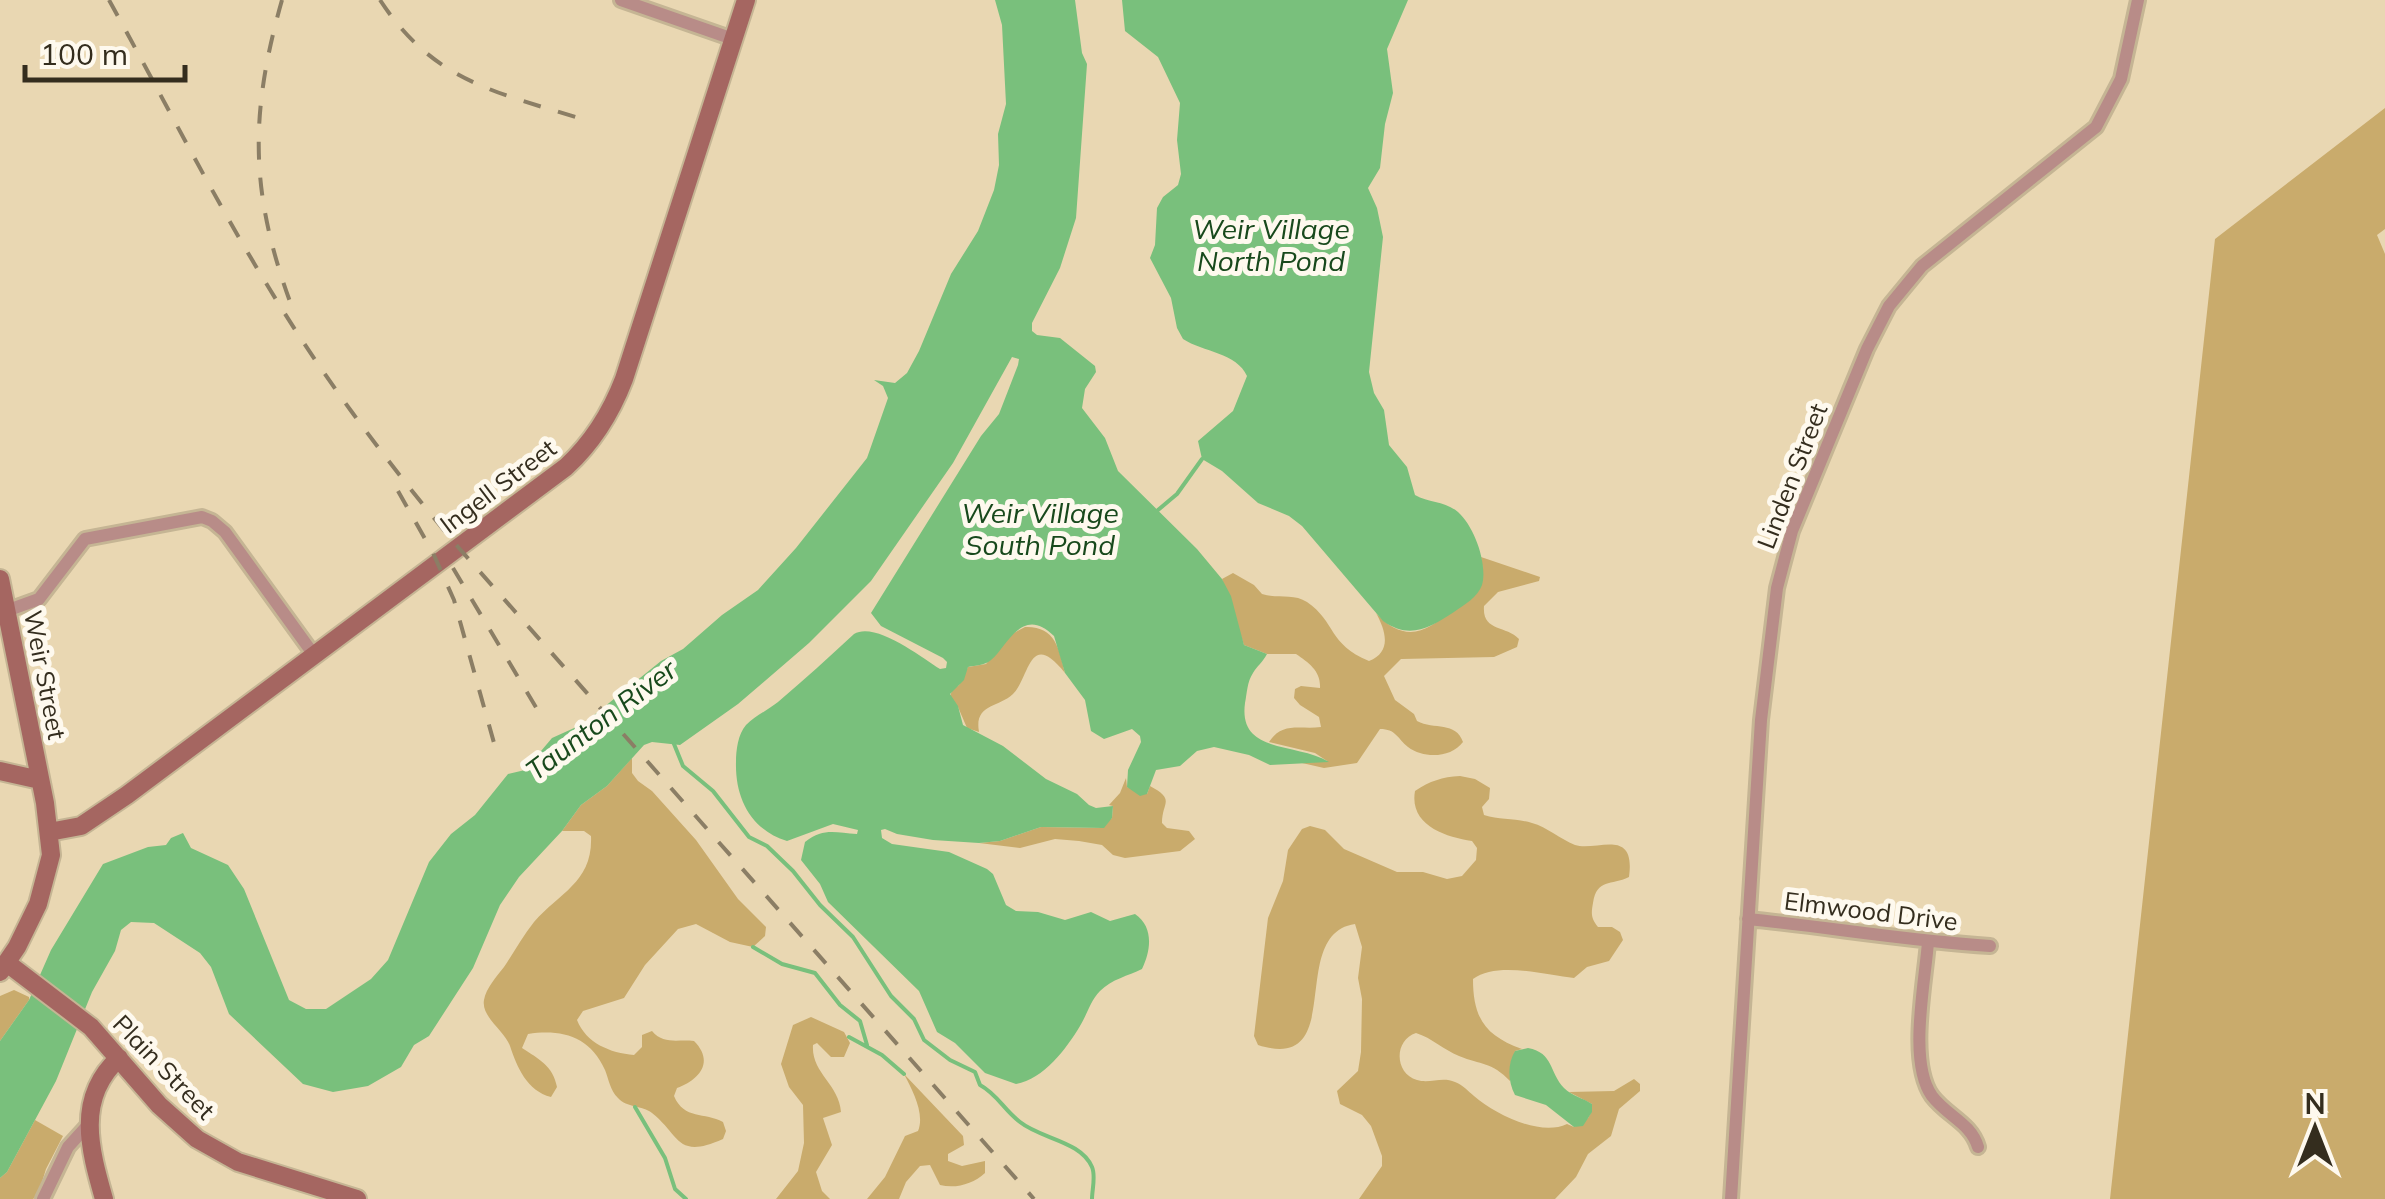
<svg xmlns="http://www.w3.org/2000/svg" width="2385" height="1199" font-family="Mulish,sans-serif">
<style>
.green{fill:#c9ab6c}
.water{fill:#79c07c}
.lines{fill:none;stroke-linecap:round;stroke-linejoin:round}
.stream{stroke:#79c07c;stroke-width:4}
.street-casing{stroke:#c5b594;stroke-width:18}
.secondary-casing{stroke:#c5b594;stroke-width:22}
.street{stroke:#b88c88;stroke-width:12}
.secondary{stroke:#a56661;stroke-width:18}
.rail{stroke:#8b7e65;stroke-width:4;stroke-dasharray:18 18;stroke-linecap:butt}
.labels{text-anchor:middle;stroke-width:10;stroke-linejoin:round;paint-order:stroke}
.street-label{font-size:25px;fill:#342d1e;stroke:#fef9ee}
.water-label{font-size:28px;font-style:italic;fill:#18491c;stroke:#fef9ee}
</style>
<rect width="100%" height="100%" fill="#e9d7b2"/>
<path class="green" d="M2385 108V229L2377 235 2385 254V1199H2110L2215 239Z
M1481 557 1540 577 1539 581 1498 592 1484 606C1482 632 1506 625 1519 639L1517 647 1494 657 1401 659 1384 676 1395 700 1414 714 1417 721C1434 730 1456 721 1463 742 1451 758 1424 759 1408 747 1397 738 1396 729 1380 729L1357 763 1324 768 1302 763 1327 761 1315 753 1269 742C1283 721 1300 730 1321 727L1319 717 1300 705 1294 698 1295 689 1301 686 1320 688C1321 671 1309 663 1296 654H1267L1244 645 1222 579 1233 573 1254 585 1262 594C1277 599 1293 593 1307 602 1336 622 1328 644 1369 661 1392 652 1386 631 1376 613 1420 662 1455 604 1483 572Z
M1025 627C1055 626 1059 648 1065 673 1029 628 1030 677 1013 694 998 708 974 704 979 732L967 728 958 707 950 697 952 690 959 685 968 667 986 664 1010 635Z
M632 758V773L638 781 652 791 696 840 738 899 766 927 765 936 753 947 730 942 696 924 678 929 645 965 624 998 583 1011 577 1020C586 1043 610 1053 634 1055L642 1047V1035L652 1031C664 1045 677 1039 694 1041 715 1062 699 1080 677 1088L674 1096C684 1120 705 1112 723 1122L726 1131 723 1139C676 1160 680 1135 652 1113 642 1105 627 1108 618 1098 610 1090 609 1080 605 1070 590 1036 561 1029 528 1034L522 1048C539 1059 553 1066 557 1087L551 1097C527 1091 517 1067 510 1046 504 1030 481 1017 484 1000 486 988 497 976 504 967 514 952 523 936 534 922 560 892 593 882 591 836L584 831H562L581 805 607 786Z
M1460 776 1475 779 1490 788 1489 799 1482 807 1484 815C1500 820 1516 818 1532 823 1547 827 1560 839 1575 845 1596 852 1636 826 1629 877 1611 886 1597 878 1593 903 1591 914 1591 918 1598 927H1612L1620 932 1623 940 1609 961 1587 967 1574 978C1546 975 1497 961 1473 979 1473 1019 1486 1036 1522 1049L1515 1051 1510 1081C1492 1062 1481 1065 1459 1056 1444 1050 1432 1038 1416 1033 1394 1040 1394 1073 1417 1080 1430 1084 1442 1076 1455 1082 1463 1085 1468 1091 1474 1096 1495 1114 1540 1137 1567 1124L1574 1127C1586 1121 1592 1118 1592 1104L1569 1092 1614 1091 1634 1079 1640 1084V1091L1619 1109 1611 1136 1588 1154 1576 1177 1555 1199H1359L1382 1166V1156L1371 1126 1362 1115 1340 1104 1337 1091 1358 1071 1361 1052 1362 999 1358 978 1362 947 1355 924C1286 934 1349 1074 1258 1045L1254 1036 1268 918 1283 881 1288 850 1302 829 1310 826 1325 830 1344 849 1397 872H1423L1447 879 1462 876 1476 860 1477 848 1472 841C1445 837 1409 825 1415 791 1430 781 1442 777 1460 776Z
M1126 778 1127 787 1147 794 1150 786C1176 800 1162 802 1162 823L1167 828 1189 831 1195 839 1180 851 1125 858 1113 855 1102 845 1079 841 1055 839 1020 848 979 843 1000 841 1041 827 1099 828 1112 818 1113 806 1109 805 1120 793Z
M14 990 29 997V1000L0 1041V996Z
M811 1017 844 1032 850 1043 844 1057H831L817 1043 813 1045C811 1073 839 1084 841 1112L823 1118 832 1145 816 1172 822 1191 830 1199H776L798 1171 804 1143 803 1105 789 1087 781 1064 793 1025Z
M904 1074 963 1136 964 1145 948 1154V1161L962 1166 985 1161V1173C973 1184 956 1189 940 1185L930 1165 920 1166 906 1182 899 1199H867L885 1177 905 1136 918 1131C925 1114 913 1091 904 1074Z
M35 1120 63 1136 46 1169 38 1195 33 1199H0V1178L7 1172Z"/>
<path class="water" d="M995 0H1075L1082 53 1087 64 1076 218 1060 268 1032 323V331L1037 335 1060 338 1095 366 1096 372 1085 389 1082 408 1105 438 1118 471 1197 549 1222 579 1231 596 1244 645 1267 654C1263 662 1257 666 1253 673 1247 682 1247 693 1245 703 1238 755 1297 742 1329 762L1270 765 1249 755 1214 747 1197 751 1180 766 1156 770 1147 794 1140 796 1127 787 1128 770 1141 742 1140 736 1132 729 1104 739 1091 731 1085 700 1065 673 1054 636C1022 604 1007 647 991 660 984 666 976 665 968 667L964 680 950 694 958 706 963 725 1003 746 1046 779 1077 794 1089 805 1096 808 1113 806 1112 818 1104 828 1041 827 1000 841 979 843 933 840 897 834 885 829 881 830 882 838 892 844 949 852 987 869 993 874 1006 905 1016 911 1038 912 1065 920 1091 912 1110 921 1135 914C1154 927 1151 950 1142 969 1128 976 1112 979 1100 991 1090 1001 1087 1015 1080 1026 1066 1049 1044 1079 1016 1084L985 1073 955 1043 937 1032 919 991 828 902 820 884 801 860 805 842C824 827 836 833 857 834L858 830 833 824 787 841C751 830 735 798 736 762 736 750 738 734 746 725 755 716 768 710 778 702 804 680 829 657 854 634 875 621 921 657 940 669L946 668 947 662 943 658 881 626 871 613 981 436 999 414 1018 365 1019 359 1012 357 953 463 871 581 809 643 738 704 680 745 652 742 644 745 607 786 581 805 562 831 519 877 500 905 473 968 429 1036 414 1045 401 1067 368 1086 333 1092 303 1084 229 1014 211 967 200 953 154 923 131 922 121 930 115 951 92 992 56 1081 7 1172 0 1178V1041L29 1000 51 950 103 864 148 847 166 845 171 838 183 833 191 848 228 865 244 889 289 1000 306 1009H326L371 979 388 960 429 862 451 834 475 815 508 774 525 770 552 738 583 724 661 661 683 649 722 615 758 590 796 548 867 458 888 398 883 386 874 380 895 383 907 373 919 351 951 274 978 231 994 190 999 165 998 134 1006 104 1002 25Z
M1122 0H1408L1387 49 1393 93 1385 124 1380 168 1368 188 1377 208 1383 237 1369 372 1374 393 1384 410 1389 445 1407 467 1415 495C1429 503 1445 501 1458 512 1474 526 1488 564 1482 585 1478 597 1464 605 1454 612 1429 628 1410 640 1383 621L1302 526 1289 516 1258 503 1222 471 1202 459 1198 441 1233 411 1247 376C1237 353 1203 352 1183 339L1177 328 1171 298 1150 258 1155 245 1157 208 1163 197 1178 185 1181 174 1177 140 1180 103 1158 57 1125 31Z
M1528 1048C1554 1053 1549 1072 1564 1088 1572 1096 1583 1098 1592 1104V1112L1583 1126 1574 1127 1546 1105 1515 1095C1508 1082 1507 1064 1515 1051Z"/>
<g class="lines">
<path class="stream" d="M1158 510 1177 494 1202 459
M674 744 683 766 713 791 749 837 767 846 793 871 820 905 853 937 891 996 914 1019 924 1040 950 1060 975 1072 980 1085C997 1094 1004 1110 1020 1122 1041 1139 1081 1141 1092 1167 1096 1176 1092 1190 1092 1199
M753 947 782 964 815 973 840 1005 860 1021 867 1045
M849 1037 882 1055 904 1074
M635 1107 665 1158 675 1189 686 1199"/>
<defs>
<path id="street" d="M621 0 733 39
M6 611 39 599 85 539 202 517 212 521 225 532 314 655
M1748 919C1829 927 1908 941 1990 946
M1928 942C1925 983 1908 1062 1932 1096 1947 1116 1971 1123 1978 1147
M43 1199 68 1147 88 1125
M1731 1199 1761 720 1777 588 1792 531 1867 349 1889 306 1922 266 2096 127 2121 79 2138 0"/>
<path id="secondary" d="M0 579 45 803 51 855 38 904 17 947 0 972
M0 771 40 780
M49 832 81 826 127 795 566 467C592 443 611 413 624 379L746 0
M7 963 91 1027 159 1105 197 1139 238 1162 357 1199
M104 1199C90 1150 75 1098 119 1058"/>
</defs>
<use href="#street" class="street-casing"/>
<use href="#secondary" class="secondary-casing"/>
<use href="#street" class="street"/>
<use href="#secondary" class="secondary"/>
<path class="rail" d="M109 0C162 96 212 195 269 288 324 379 390 466 458 547L1034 1199
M282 0C249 116 250 194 292 307
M380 0C433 81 495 92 582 119
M398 491 433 553 454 600 496 750
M453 568 543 719"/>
</g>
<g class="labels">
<g class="street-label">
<text transform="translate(1792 476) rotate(-69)" y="9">Linden Street</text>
<text transform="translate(498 486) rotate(-37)" y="9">Ingell Street</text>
<text transform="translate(45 675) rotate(79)" y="9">Weir Street</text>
<text transform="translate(1871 911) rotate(7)" y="9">Elmwood Drive</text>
<text transform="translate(164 1067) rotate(46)" y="9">Plain Street</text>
</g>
<g class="water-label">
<text x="1271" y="239">Weir Village<tspan x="1271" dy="32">North Pond</tspan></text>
<text x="1040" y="523">Weir Village<tspan x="1040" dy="32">South Pond</tspan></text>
<text transform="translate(601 720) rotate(-37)" y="10">Taunton River</text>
</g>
</g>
<g transform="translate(2315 1129)" stroke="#fef9ee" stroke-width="8" paint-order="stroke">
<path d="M0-8L18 38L0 25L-18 38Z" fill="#342d1e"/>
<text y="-15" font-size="28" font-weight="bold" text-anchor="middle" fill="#342d1e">N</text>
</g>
<path d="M25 65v15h160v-15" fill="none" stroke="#342d1e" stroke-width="5"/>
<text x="40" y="65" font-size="30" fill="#342d1e" stroke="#fef9ee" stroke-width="8" paint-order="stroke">100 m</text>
</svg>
